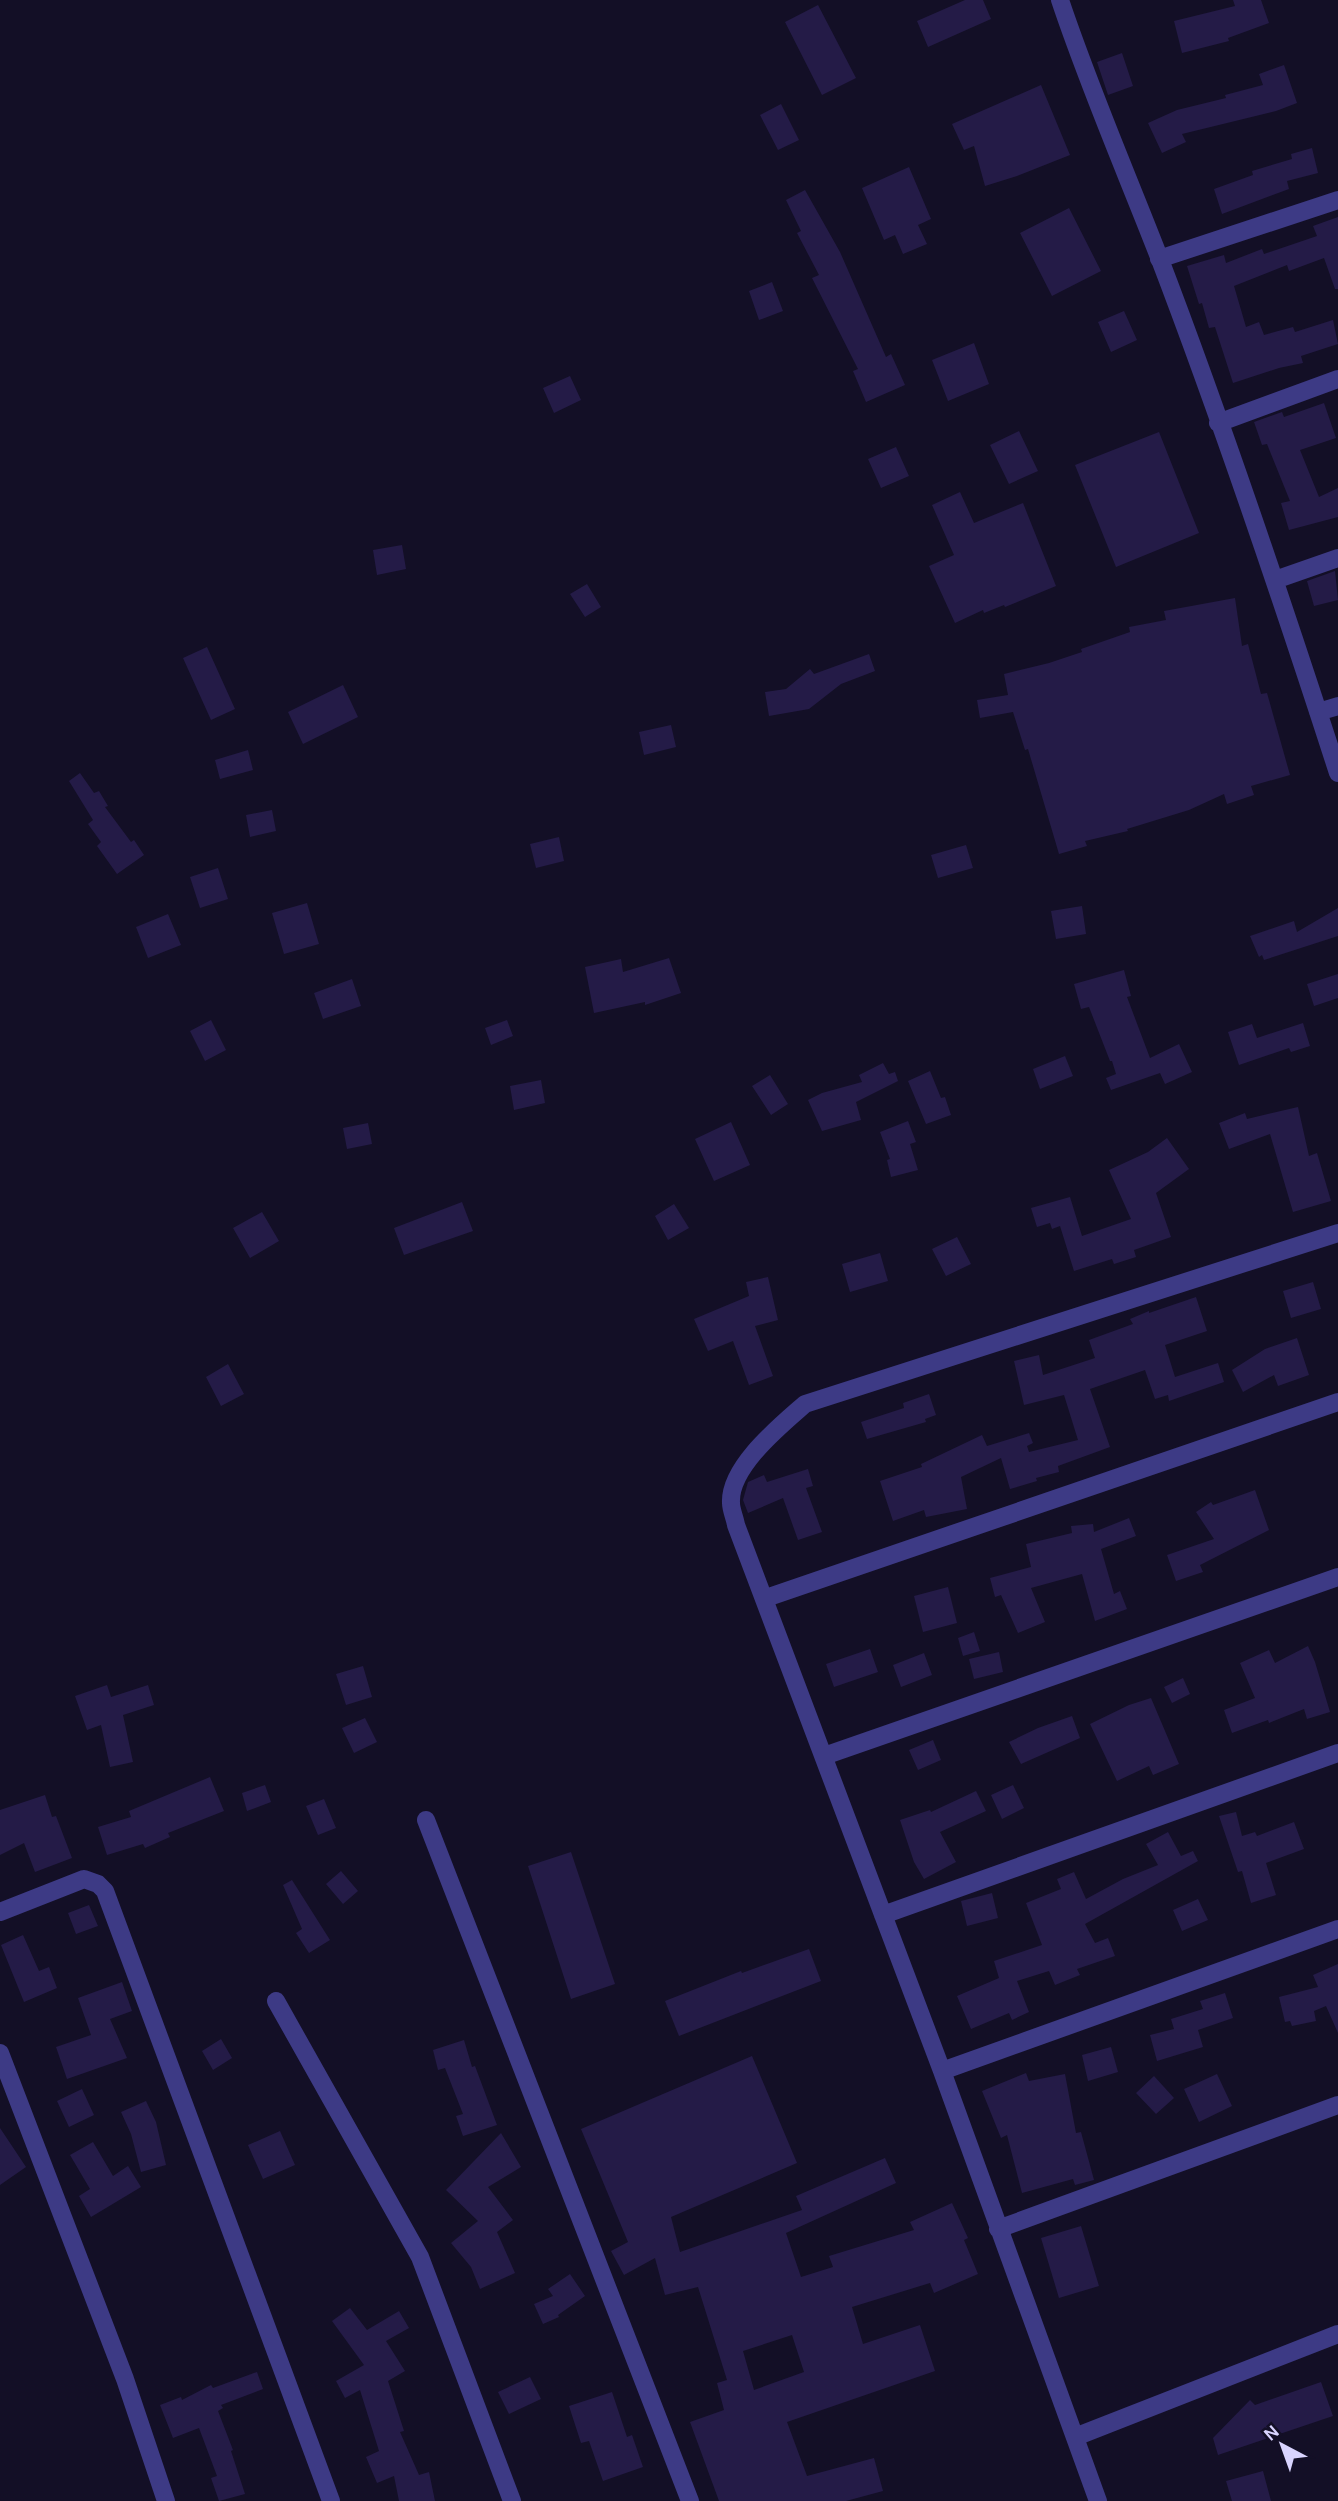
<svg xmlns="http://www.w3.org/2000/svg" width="1338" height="2501" font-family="Karla,sans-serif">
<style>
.building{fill:#241b47;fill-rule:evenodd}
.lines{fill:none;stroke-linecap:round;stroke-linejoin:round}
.street{stroke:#3d3a85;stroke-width:18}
</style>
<rect width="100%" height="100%" fill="#130f26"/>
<path class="building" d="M965 0H983L991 19 928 47 917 21Z
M1233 0H1261L1269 23 1228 38 1229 41 1182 53 1174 21 1235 6Z
M818 5 856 78 822 95 785 22Z
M1122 53 1133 86 1108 95 1097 62Z
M1284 65 1297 103 1276 111 1182 134 1186 142 1162 153 1148 123 1177 110 1226 98 1225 95 1263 85 1259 74Z
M1041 85 1070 155 1017 176 985 186 974 146 964 150 952 124Z
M781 104 799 140 778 150 760 115Z
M1312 148 1318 173 1287 181 1289 189 1222 214 1214 189 1253 175 1252 171 1292 159 1291 154Z
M909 167 931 219 918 225 927 244 903 254 895 235 884 240 862 188Z
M805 190 840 252 886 357 891 354 905 385 866 402 853 371 858 369 812 278 819 275 797 233 801 231 786 200Z
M1069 208 1101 271 1052 296 1020 233Z
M1338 217V289H1335L1324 258 1289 271 1287 265 1234 286 1246 327 1259 322 1264 335 1293 327 1295 332 1333 320 1338 344 1301 356 1303 363 1279 368 1233 383 1215 327 1209 328 1202 303 1199 304 1187 266 1224 255 1226 263 1262 249 1264 254 1317 236 1313 226Z
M772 282 783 311 759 320 749 291Z
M1124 311 1137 340 1111 352 1098 322Z
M974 343 989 384 948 401 932 360Z
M570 376 581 400 554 413 543 388Z
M1324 403 1336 438 1300 450 1319 497 1338 488V517L1289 530 1281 503 1290 501 1267 444 1262 445 1254 422 1282 412 1284 417Z
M1019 431 1038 471 1009 484 990 445Z
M1159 432 1199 533 1116 567 1075 465Z
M896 447 909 476 881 488 868 459Z
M960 492 974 523 1023 503 1056 586 1005 607 1004 605 984 613 983 610 955 623 929 566 954 555 932 505Z
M402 545 406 569 377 575 373 550Z
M1335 571 1338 600 1314 606 1307 581Z
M587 584 601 607 585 617 570 594Z
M1235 598 1242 646 1248 644 1261 694 1267 693 1290 775 1251 786 1254 795 1227 804 1224 794 1189 810 1127 829 1128 831 1085 841 1087 846 1059 854 1028 749 1025 750 1013 712 980 718 977 700 1008 695 1004 674 1049 663 1082 652 1081 649 1130 632 1129 627 1166 620 1164 611Z
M207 647 235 709 211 720 183 658Z
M869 654 875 671 841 684 809 709 769 716 765 692 786 689 810 669 814 674Z
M343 685 358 717 303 744 288 712Z
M671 725 676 747 644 755 639 732Z
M248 750 253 770 220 779 215 760Z
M80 773 94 793 99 791 108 806 105 807 131 842 134 840 144 855 117 874 97 846 101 842 88 824 93 820 69 781Z
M272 810 276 831 250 837 246 815Z
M559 837 564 861 536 868 530 844Z
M966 845 973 868 938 878 931 855Z
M218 868 228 899 200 908 190 877Z
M307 903 319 944 284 954 272 913Z
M1082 906 1086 934 1056 939 1051 911Z
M1338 908V936L1264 960 1262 955 1259 957 1250 936 1294 921 1297 932Z
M168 914 181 945 148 958 136 927Z
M669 958 681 993 645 1005V1002L594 1013 585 967 621 959 623 972Z
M1124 970 1131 996 1127 997 1150 1058 1179 1044 1192 1072 1165 1084 1160 1073 1111 1090 1106 1078 1116 1074 1112 1061H1110L1089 1007 1081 1009 1074 984Z
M1338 974V998L1314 1006 1307 984Z
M352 979 361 1006 323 1019 314 993Z
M211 1020 226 1050 205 1061 190 1031Z
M507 1020 513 1036 491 1045 485 1028Z
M1303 1023 1310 1046 1291 1052 1289 1048 1239 1065 1228 1032 1252 1024 1257 1038Z
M1065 1056 1073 1076 1040 1089 1033 1069Z
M883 1063 889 1074 895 1072 898 1081 856 1102 861 1120 822 1131 808 1100 822 1093 862 1082 859 1075Z
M930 1071 941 1098 945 1097 951 1115 926 1124 908 1081Z
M770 1075 788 1104 771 1115 752 1086Z
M541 1080 545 1103 514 1110 510 1086Z
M1298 1107 1309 1156 1317 1153 1331 1201 1293 1212 1270 1134 1229 1149 1219 1123 1245 1113 1247 1119Z
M908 1121 916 1142 910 1144 918 1170 891 1177 887 1160 890 1159 880 1132Z
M731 1122 750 1165 714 1181 695 1139Z
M368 1123 372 1144 347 1149 343 1128Z
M1167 1138 1189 1169 1156 1193 1171 1237 1134 1250 1136 1257 1114 1264 1112 1259 1074 1271 1060 1226 1052 1229 1050 1223 1037 1227 1031 1208 1070 1197 1082 1236 1131 1219 1109 1170 1148 1152Z
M462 1202 473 1231 404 1255 394 1228Z
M674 1204 689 1228 668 1240 655 1216Z
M262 1212 279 1241 250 1258 233 1228Z
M957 1237 971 1264 946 1276 932 1249Z
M880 1253 888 1281 850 1292 842 1264Z
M768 1277 778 1320 755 1326 773 1376 749 1385 733 1341 708 1351 694 1319 749 1296 746 1282Z
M1313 1282 1321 1309 1291 1318 1283 1291Z
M1196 1297 1207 1331 1165 1345 1175 1377 1218 1363 1224 1382 1169 1401 1168 1395 1155 1399 1145 1370 1090 1389 1110 1447 1058 1466 1059 1472 1036 1478 1037 1481 1010 1489 1001 1458 961 1477 967 1509 926 1517 924 1510 893 1521 880 1481 922 1467 921 1464 982 1435 987 1446 1029 1433 1033 1443 1027 1446 1029 1452 1078 1440 1064 1395 1024 1405 1014 1361 1039 1355 1043 1375 1095 1358 1089 1340 1133 1324 1130 1319 1149 1311V1313Z
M1297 1338 1309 1375 1278 1386 1274 1375 1243 1392 1232 1370 1265 1349Z
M228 1364 244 1394 221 1406 206 1377Z
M929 1394 936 1415 925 1419 926 1422 867 1439 861 1422 904 1408 903 1403Z
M808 1469 813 1486 806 1488 822 1532 798 1540 783 1498 748 1513 743 1500 748 1482 764 1475 767 1482Z
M1255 1490 1269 1530 1200 1565 1203 1572 1176 1581 1167 1555 1214 1539 1196 1512 1211 1502 1213 1505Z
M1129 1518 1136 1536 1101 1549 1114 1594 1120 1591 1127 1609 1095 1621 1082 1574 1031 1588 1045 1622 1018 1633 1001 1595 995 1597 990 1578 1031 1567 1026 1544 1072 1533 1071 1526 1093 1524 1094 1532Z
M948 1587 957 1623 923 1632 914 1596Z
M974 1632 980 1651 963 1656 958 1638Z
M1308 1646 1315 1662 1330 1712 1307 1719 1304 1709 1269 1723 1268 1720 1232 1733 1224 1710 1255 1698 1240 1663 1269 1650 1275 1663Z
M870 1649 878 1672 834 1687 826 1664Z
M999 1652 1003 1672 974 1679 969 1659Z
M924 1653 932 1675 901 1687 893 1665Z
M363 1666 372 1697 346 1705 336 1674Z
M1183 1678 1190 1694 1172 1703 1164 1687Z
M107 1685 111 1697 148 1685 154 1705 123 1715 133 1762 110 1767 101 1725 87 1730 75 1696Z
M1151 1698 1179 1764 1153 1775 1149 1766 1117 1781 1090 1724 1129 1705Z
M1072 1716 1080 1738 1021 1764 1009 1742 1038 1728Z
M365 1718 377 1742 354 1753 342 1728Z
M933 1740 941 1760 918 1770 909 1750Z
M210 1777 224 1811 168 1833 170 1837 145 1848 143 1844 107 1855 98 1827 131 1817 129 1811Z
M265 1785 271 1802 247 1811 242 1793Z
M1013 1785 1024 1808 1002 1819 991 1795Z
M976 1791 986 1811 940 1832 956 1862 924 1879 914 1862 900 1820 930 1810 931 1812Z
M45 1795 52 1817 56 1816 72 1858 35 1872 24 1843 0 1855V1810Z
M324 1799 336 1828 318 1835 306 1806Z
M1236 1812 1242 1836 1255 1832 1257 1836 1294 1822 1304 1849 1266 1863 1276 1895 1251 1903 1242 1871 1238 1872 1219 1816Z
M1168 1832 1181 1856 1193 1851 1198 1861 1085 1924 1095 1943 1108 1938 1115 1956 1077 1969 1080 1975 1055 1985 1049 1971 1017 1981 1029 2012 1012 2020 1009 2013 971 2029 957 1996 999 1978 994 1961 1042 1945 1026 1903 1061 1889 1057 1879 1074 1872 1086 1899 1123 1879 1158 1865 1146 1844Z
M571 1852 615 1984 571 1999 528 1866Z
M341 1871 358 1891 343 1904 326 1884Z
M292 1880 330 1940 309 1953 296 1933 302 1929 283 1885Z
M992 1893 998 1918 967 1926 961 1901Z
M1198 1899 1208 1920 1182 1931 1173 1910Z
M89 1905 98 1926 76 1934 68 1913Z
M23 1935 39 1971 49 1967 57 1988 24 2002 1 1945Z
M809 1949 821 1981 679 2036 665 2001 741 1971 742 1973Z
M1338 1964V2033L1326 2006 1314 2011 1316 2021 1292 2026 1290 2021 1285 2022 1279 1997 1318 1987 1313 1975Z
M122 1982 132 2011 110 2019 127 2058 67 2079 56 2047 91 2035 78 1998Z
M1225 1993 1233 2018 1198 2030 1203 2047 1157 2061 1150 2035 1174 2029 1171 2019 1203 2009 1200 2001Z
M221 2039 232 2058 213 2070 202 2051Z
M464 2040 472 2067 475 2066 497 2125 463 2136 456 2116 463 2114 445 2068 438 2070 433 2050Z
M1111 2047 1118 2072 1088 2081 1082 2055Z
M752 2056 797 2163 671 2217 680 2252 802 2210 796 2196 885 2158 896 2183 786 2233 801 2277 833 2267 829 2256 914 2230 910 2222 952 2203 968 2238 964 2240 978 2274 934 2293 930 2283 852 2307 863 2344 920 2325 935 2371 787 2422 807 2476 874 2458 883 2491 846 2501H719L690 2422 724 2410 717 2383 727 2380 698 2287 665 2295 655 2258 624 2275 611 2251 628 2242 581 2129ZM792 2335 804 2372 754 2390 743 2351Z
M1026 2073 1029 2081 1065 2074 1076 2133 1081 2132 1094 2180 1075 2185 1073 2179 1022 2193 1007 2135 1001 2138 982 2091Z
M1217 2074 1232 2106 1199 2122 1184 2089Z
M1154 2076 1174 2098 1156 2114 1136 2093Z
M82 2089 94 2115 69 2127 57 2101Z
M146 2101 156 2122 166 2165 141 2172 131 2134 121 2112Z
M0 2128 26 2167 0 2185Z
M280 2131 295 2165 263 2179 248 2145Z
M501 2133 521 2167 488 2187 513 2220 497 2232 515 2273 480 2289 471 2267 451 2243 478 2221 446 2190Z
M93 2142 113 2176 128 2166 141 2187 91 2217 79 2196 90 2189 70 2155Z
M1081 2226 1099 2286 1059 2298 1041 2238Z
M570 2274 585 2296 558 2315 559 2317 543 2324 534 2304 553 2296 548 2289Z
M350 2308 367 2330 399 2311 409 2328 386 2341 405 2371 388 2381 404 2431 400 2432 419 2475 429 2472 435 2501H399L394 2476 377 2483 366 2457 379 2451 360 2390 345 2398 336 2381 364 2365 332 2321Z
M257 2372 263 2389 221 2405 223 2408 218 2411 233 2450 231 2451 245 2494 219 2501 211 2478 217 2476 199 2428 173 2438 160 2405 181 2397 182 2400 211 2385 213 2388Z
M530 2377 541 2399 509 2414 498 2392Z
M1321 2382 1333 2416 1218 2455 1213 2438 1250 2400 1255 2405Z
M612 2392 627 2437 632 2435 643 2467 603 2481 589 2441 581 2443 569 2406Z
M1263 2471 1271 2501H1232L1226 2481Z"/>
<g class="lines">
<path class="street" d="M1060 0C1089 87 1126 172 1159 257 1224 427 1282 600 1338 773
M1159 259 1338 200
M1218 423 1338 379
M1275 580 1338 558
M1318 712 1338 706
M766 1598 1338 1402
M824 1756 1338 1577
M426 1820 690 2501
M0 1912 84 1879 98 1884 105 1891 331 2501
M883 1915 1338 1753
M276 2001 420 2257 512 2501
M0 2053 125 2379 166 2501
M942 2071 1338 1929
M998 2229 1338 2105
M1075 2437 1338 2334
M1098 2501 942 2071 736 1525C735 1518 731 1510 731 1503 729 1467 780 1426 805 1404L1338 1233"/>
</g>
<g transform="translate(1282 2445) rotate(319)" stroke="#130f26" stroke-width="5" paint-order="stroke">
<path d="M0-5L12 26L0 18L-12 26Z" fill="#d9d4ff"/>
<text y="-10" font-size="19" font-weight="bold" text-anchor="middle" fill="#d9d4ff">N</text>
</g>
</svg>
